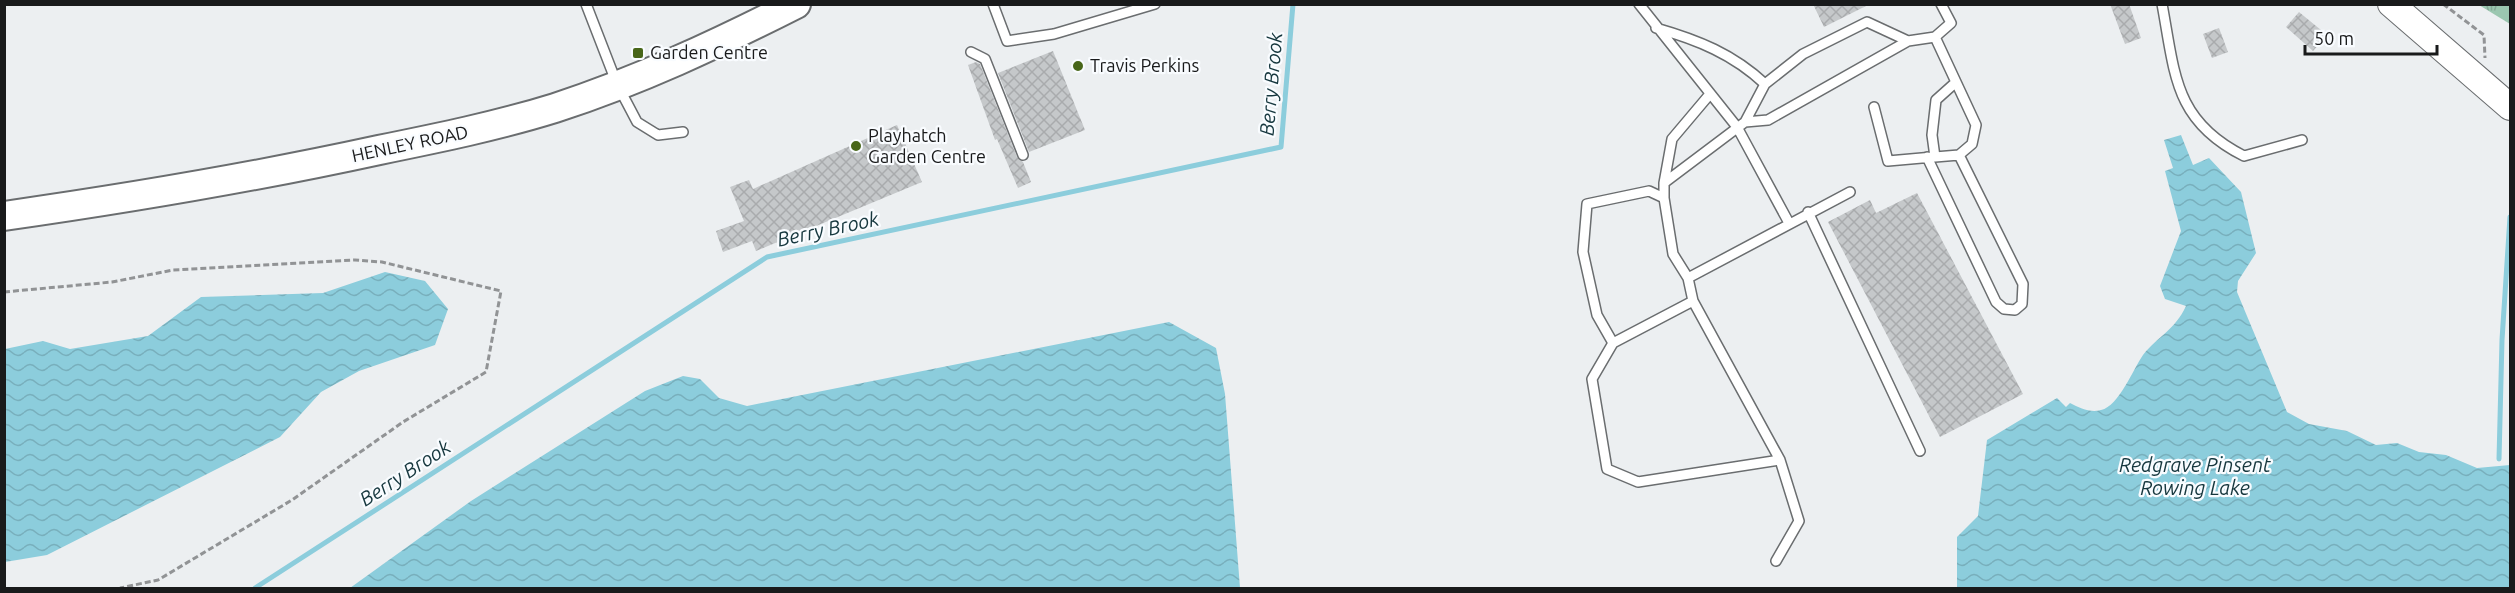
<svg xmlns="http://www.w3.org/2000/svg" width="2515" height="593" font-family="Ubuntu,sans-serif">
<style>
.grass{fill:url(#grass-tufts)}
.water{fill:url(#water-waves)}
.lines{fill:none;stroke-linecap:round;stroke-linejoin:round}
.stream{stroke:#8ccddc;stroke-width:5}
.building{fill:url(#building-cross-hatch)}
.lane-casing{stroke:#6a6d6f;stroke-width:12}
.secondary-casing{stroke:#6a6d6f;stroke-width:28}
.primary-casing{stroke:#6a6d6f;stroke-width:32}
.path{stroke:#919395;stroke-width:3;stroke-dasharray:6 3;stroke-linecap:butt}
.lane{stroke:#fff;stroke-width:9}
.secondary{stroke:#fff;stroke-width:26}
.primary{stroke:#fff;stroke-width:28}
.poi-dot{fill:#486619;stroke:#f9fcff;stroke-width:2}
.labels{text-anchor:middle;stroke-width:4.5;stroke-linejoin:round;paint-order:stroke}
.poi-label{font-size:18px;fill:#191a1b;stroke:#f9fcff;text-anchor:start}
.street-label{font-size:18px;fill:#191a1b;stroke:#f9fcff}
.water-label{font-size:20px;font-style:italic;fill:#16373e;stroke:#f9fcff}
</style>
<defs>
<pattern id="grass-tufts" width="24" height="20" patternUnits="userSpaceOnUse" patternTransform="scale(1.5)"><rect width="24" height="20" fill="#9bc7b0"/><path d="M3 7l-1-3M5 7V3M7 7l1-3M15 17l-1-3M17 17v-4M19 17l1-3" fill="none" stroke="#85aa97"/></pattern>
<pattern id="water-waves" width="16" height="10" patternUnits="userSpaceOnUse" patternTransform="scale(1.5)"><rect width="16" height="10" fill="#8ccddc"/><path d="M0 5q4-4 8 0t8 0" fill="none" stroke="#78afbc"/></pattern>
<pattern id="building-cross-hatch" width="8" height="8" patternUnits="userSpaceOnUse" patternTransform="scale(1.5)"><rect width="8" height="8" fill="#c5c8ca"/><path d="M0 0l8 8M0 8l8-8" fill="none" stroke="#a9abad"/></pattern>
</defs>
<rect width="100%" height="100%" fill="#eceff1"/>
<path class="grass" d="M2479 5H2510V24Z"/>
<path class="water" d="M2181 135 2193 165 2209 158 2241 192 2256 253 2238 281 2237 292 2287 412 2309 424 2347 431 2376 445 2397 443 2419 452 2446 455 2477 468 2510 465V588H1957V537L1978 516 1987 440 2057 398 2066 407 2070 403C2080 408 2090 413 2101 410 2119 406 2133 369 2143 355 2158 336 2175 330 2186 306L2165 299 2160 286 2181 231 2165 171 2173 168 2164 140Z
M385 272 425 281 448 309 435 345 359 371 321 392 280 437 47 555 5 562V349L43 341 70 349 148 336 201 297 323 293Z
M1169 322 1216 348 1225 394 1240 588H350L471 501 645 391 683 376 700 379 719 398 747 406Z"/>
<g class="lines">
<path class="stream" d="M2499 459 2502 340 2510 217
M255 588 767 257 1281 147 1293 4"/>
</g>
<path class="building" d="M1813 4H1870L1824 27Z
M2110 4H2129L2141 38 2125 44Z
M2299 12 2327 35 2313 51 2286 27Z
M2219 28 2228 52 2212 58 2203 34Z
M1053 51 1085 130 1029 152 998 73Z
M976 62 980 64 1017 157 1023 162 1031 182 1018 188 997 139 995 140 968 65Z
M897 125 922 182 756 251 752 241 723 252 716 231 744 221 730 187 749 180 753 189Z
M1917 193 2023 394 1940 437 1828 222 1870 200 1876 213Z"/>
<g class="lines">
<defs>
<path id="lane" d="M586 4 617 84 637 122 658 135 683 132
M993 4 1007 41 1054 34 1155 4
M1639 4 1737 127 1789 223
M1941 4 1951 23 1935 37 1976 125 1972 144 1959 155 1935 157 1932 135 1936 100 1955 83
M2162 4C2175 74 2174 121 2244 156L2302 140
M1656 28C1698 40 1733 54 1765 84L1803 54 1867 22 1908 41
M971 52 985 59 1023 155
M1710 94 1672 139 1664 183V198L1673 254 1688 278 1693 301 1780 460 1799 521 1776 561
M1874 107 1888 161 1933 157
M1745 122 1768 120 1908 41 1935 37
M1927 157 1996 302 2004 309 2015 310 2022 304 2023 284 1959 155
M1664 183 1745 122 1765 84
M1664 198 1649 191 1587 204 1583 252 1597 315 1613 343 1592 379 1607 469 1638 482 1780 460
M1808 212 1920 451
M1688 278 1850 192
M1613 343 1693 301"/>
<path id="secondary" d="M2391 4 2510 107"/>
<path id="primary" d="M4 216C130 198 255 177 379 150 438 138 497 126 555 108 638 81 717 44 796 4"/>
</defs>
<use href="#lane" class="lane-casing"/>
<use href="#secondary" class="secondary-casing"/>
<use href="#primary" class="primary-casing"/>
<path class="path" d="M2443 4 2484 35 2485 58
M4 292 112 282 173 270 355 260 382 262 501 291 486 372 403 422 292 500 158 580 120 588"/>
<use href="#lane" class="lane"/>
<use href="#secondary" class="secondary"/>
<use href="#primary" class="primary"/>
</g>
<g class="poi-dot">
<rect x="632" y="47" width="12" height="12" rx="3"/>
<circle cx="1078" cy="66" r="6"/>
<circle cx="856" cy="146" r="6"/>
</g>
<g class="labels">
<g class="poi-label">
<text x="650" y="59">Garden Centre</text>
<text x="1090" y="72">Travis Perkins</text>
<text x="868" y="142">Playhatch<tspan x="868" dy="21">Garden Centre</tspan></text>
</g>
<g class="street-label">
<text transform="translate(410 144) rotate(-12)" y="6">HENLEY ROAD</text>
</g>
<g class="water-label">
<text transform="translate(1271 84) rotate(-85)" y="7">Berry Brook</text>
<text transform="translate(828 229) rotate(-12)" y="7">Berry Brook</text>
<text x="2195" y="472">Redgrave Pinsent<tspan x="2195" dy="23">Rowing Lake</tspan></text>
<text transform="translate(405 473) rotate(-33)" y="7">Berry Brook</text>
</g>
</g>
<rect width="2515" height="593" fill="none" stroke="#191a1b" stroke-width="12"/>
<path d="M2305 45v9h132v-9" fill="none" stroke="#191a1b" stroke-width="3"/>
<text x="2314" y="45" font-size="18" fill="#191a1b" stroke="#f9fcff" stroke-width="4.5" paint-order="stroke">50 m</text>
</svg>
